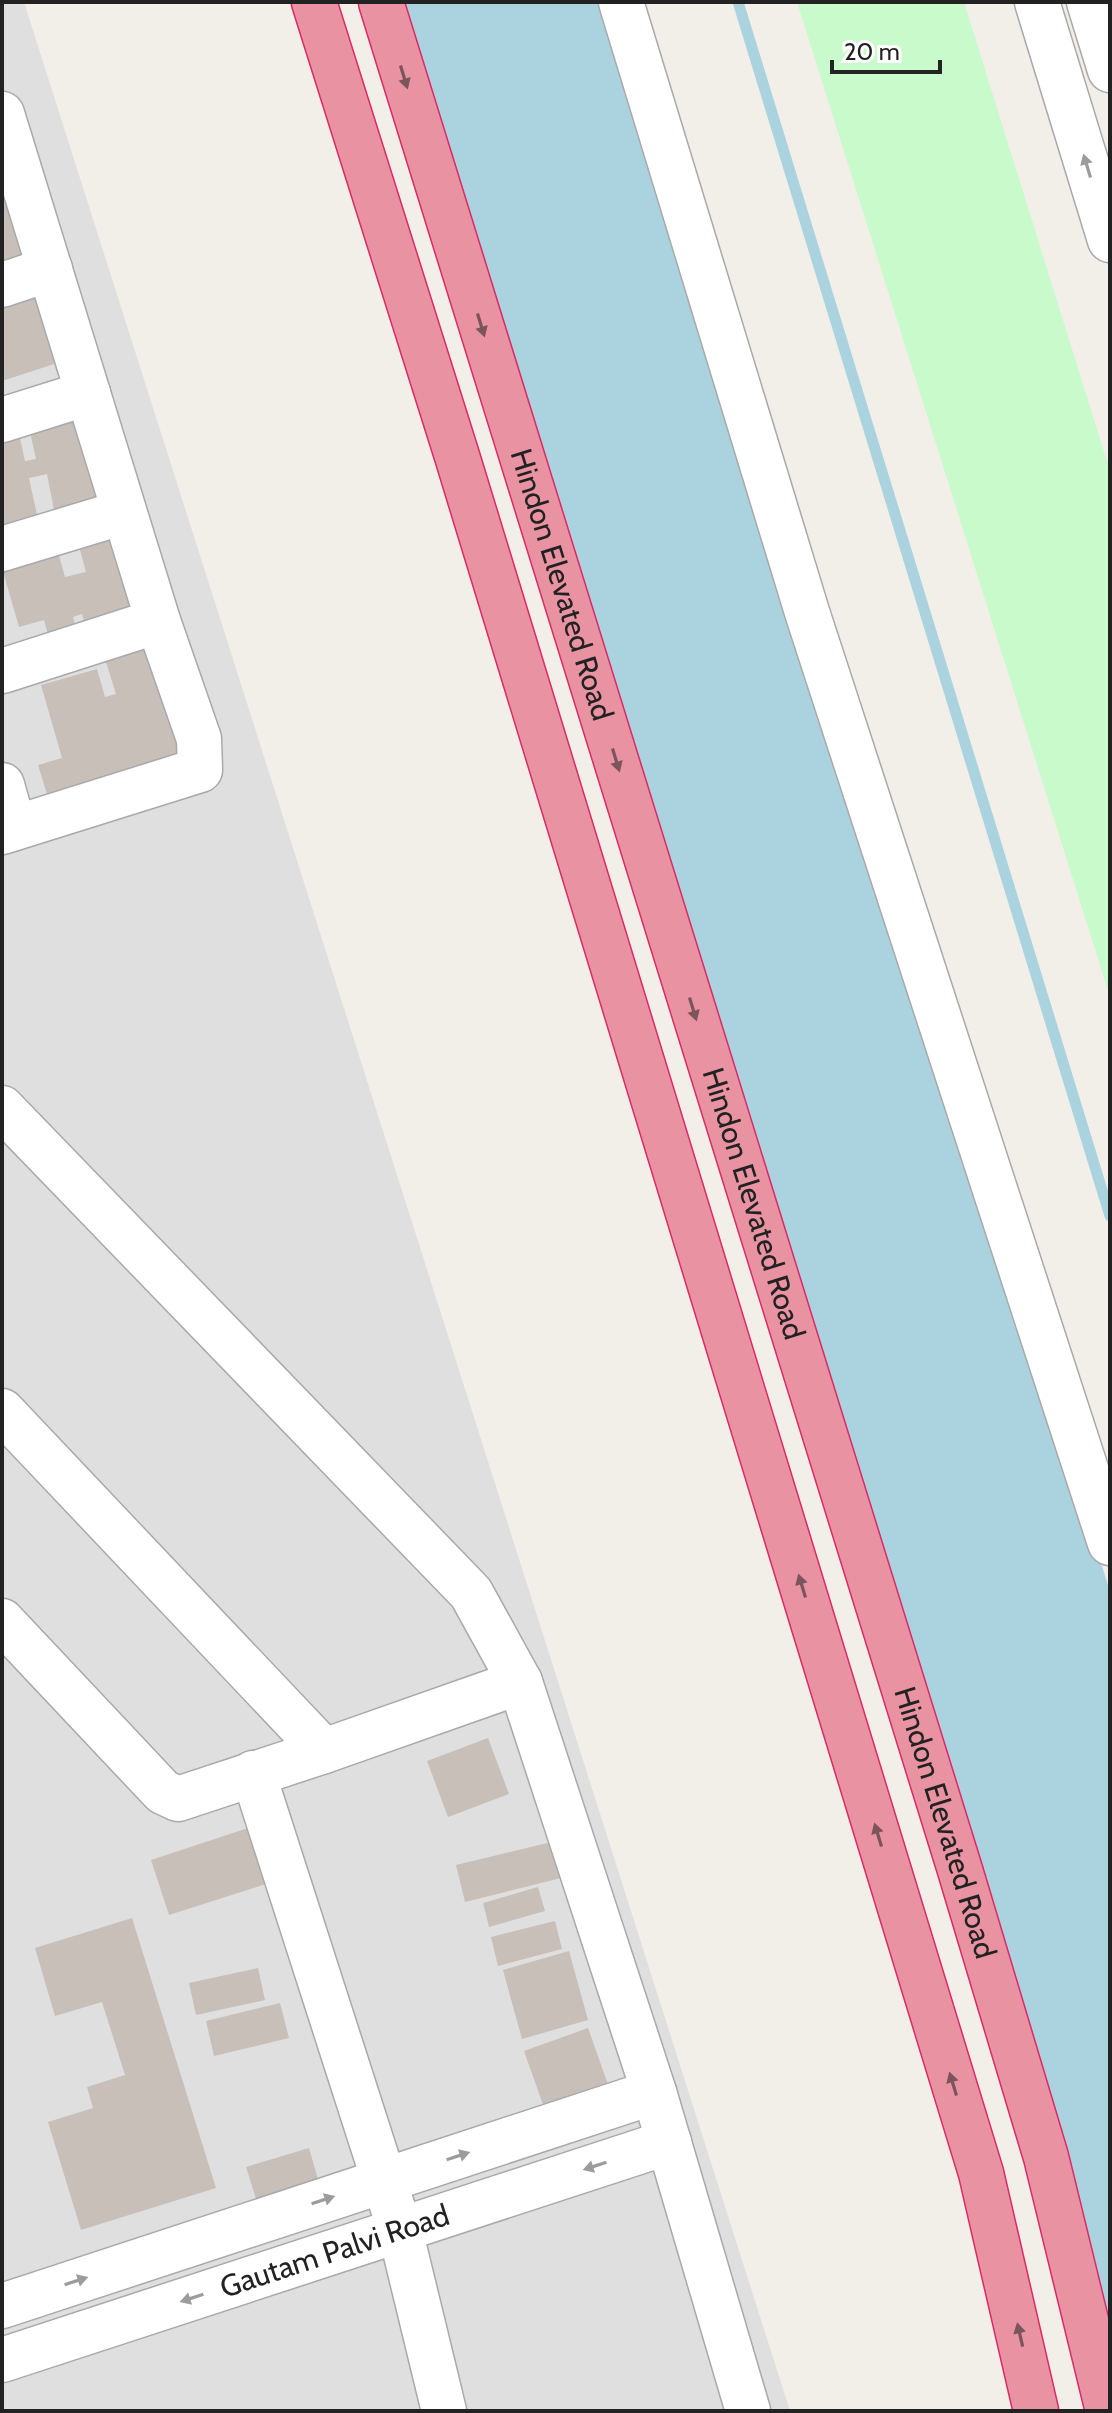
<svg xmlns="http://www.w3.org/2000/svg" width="1112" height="2413" font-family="Cabin,sans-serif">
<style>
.residential{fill:#e0dfdf}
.park{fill:#c8facc}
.water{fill:#aad3df}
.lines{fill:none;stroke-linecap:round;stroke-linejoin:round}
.stream{stroke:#aad3df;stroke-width:11}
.building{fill:#c7bfb8}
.minor-casing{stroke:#a9a9a9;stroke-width:47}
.highway-casing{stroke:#dc2a67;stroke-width:47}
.minor{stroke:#fff;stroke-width:44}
.highway{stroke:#e892a2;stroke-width:44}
.oneway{fill:#7b545c}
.oneway2{fill:#9c9c9c}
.labels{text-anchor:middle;stroke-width:6;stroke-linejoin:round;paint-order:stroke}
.street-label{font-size:30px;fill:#222;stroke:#fff}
</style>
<rect width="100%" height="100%" fill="#f2efe9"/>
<path class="residential" d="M2 2H24L790 2411H2Z"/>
<path class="park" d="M797 2H964L1110 471V997Z"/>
<path class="water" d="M358 2H602L978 1163 1110 1592V2409L835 1542Z"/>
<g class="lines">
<path class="stream" d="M738 2 1110 1216"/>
</g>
<path class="building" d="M2 174 32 262 2 272Z
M42 292 71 382 62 385 54 364 2 381V306Z
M84 419 104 510 56 520 47 474 29 478 39 524 2 532V438L19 434 25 461 36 459 30 432Z
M128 532 151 616 88 634 82 614 73 617 79 637 51 645 44 620 19 627 2 568 58 552 65 577 86 572 79 546Z
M157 644 193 768 52 810 38 765 62 758 41 685 97 669 105 697 116 694 105 659Z
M488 1738 509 1794 448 1817 427 1761Z
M248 1828 266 1884 169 1915 151 1860Z
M560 1840 569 1876 465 1902 456 1865Z
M538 1887 545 1911 489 1927 483 1903Z
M132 1918 216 2188 81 2230 48 2122 93 2108 87 2087 125 2075 102 2002 55 2016 35 1948Z
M555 1921 562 1949 498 1966 491 1937Z
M569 1951 588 2020 522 2039 503 1970Z
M258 1968 265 2000 196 2015 189 1983Z
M280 2003 289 2038 214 2056 206 2021Z
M588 2028 611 2093 547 2116 524 2051Z
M309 2148 321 2190 259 2208 246 2167Z"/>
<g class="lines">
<defs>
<g id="minor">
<path d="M621 2 807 612 1110 1543"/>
<path d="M1037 2 1110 240"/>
<path d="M1089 2 1110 70"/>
<path d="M2 114 158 621 199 739 200 770 2 832"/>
<path d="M2 285 50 269"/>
<path d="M2 420 88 393"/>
<path d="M2 549 124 512"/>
<path d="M2 671 158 621"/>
<path d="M2 785 14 828"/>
<path d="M2 1108 471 1593 520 1682 654 2092 748 2411"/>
<path d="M2 1411 324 1751"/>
<path d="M2 1621 163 1792 178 1799 324 1751 520 1682"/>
<path d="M253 1773 400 2230 444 2411"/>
<path d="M2 2306 654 2092"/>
<path id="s1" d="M2 2360 669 2142"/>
</g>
<g id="highway">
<path d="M314 2 457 456 981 2173 1036 2411"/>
<path id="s2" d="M381 2 960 1870 1046 2157 1108 2411"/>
</g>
</defs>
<use href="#minor" class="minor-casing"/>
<use href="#highway" class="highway-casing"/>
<use href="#minor" class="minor"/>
<use href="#highway" class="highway"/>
</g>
<defs><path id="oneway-solid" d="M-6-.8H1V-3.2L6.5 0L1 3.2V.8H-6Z" transform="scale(2)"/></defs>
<g class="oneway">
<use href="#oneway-solid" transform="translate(404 77) rotate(73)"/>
<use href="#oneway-solid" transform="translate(481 325) rotate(73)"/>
<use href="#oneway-solid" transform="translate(616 760) rotate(73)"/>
<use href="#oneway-solid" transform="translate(693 1009) rotate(73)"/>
<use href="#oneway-solid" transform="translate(802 1586) rotate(-107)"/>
<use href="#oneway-solid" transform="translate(878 1835) rotate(-107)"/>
<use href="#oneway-solid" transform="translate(953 2084) rotate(-107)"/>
<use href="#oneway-solid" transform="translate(1020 2335) rotate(-103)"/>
</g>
<g class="oneway2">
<use href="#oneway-solid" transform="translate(1087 166) rotate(-107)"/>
<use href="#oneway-solid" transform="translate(458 2156) rotate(-18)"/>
<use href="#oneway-solid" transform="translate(595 2166) rotate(162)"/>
<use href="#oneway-solid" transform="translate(323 2200) rotate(-18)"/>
<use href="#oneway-solid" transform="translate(76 2281) rotate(-18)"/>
<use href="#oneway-solid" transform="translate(192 2298) rotate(162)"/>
</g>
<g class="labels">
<g class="street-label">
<text dy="10" stroke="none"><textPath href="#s2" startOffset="610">Hindon Elevated Road</textPath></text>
<text dy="10" stroke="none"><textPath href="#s2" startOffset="1258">Hindon Elevated Road</textPath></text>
<text dy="10" stroke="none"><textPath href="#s2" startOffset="1906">Hindon Elevated Road</textPath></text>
<text dy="10" stroke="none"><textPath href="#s1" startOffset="350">Gautam Palvi Road</textPath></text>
</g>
</g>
<rect width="1112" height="2413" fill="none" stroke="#222222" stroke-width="8"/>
<path d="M832 60v12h108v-12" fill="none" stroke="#222222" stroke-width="4"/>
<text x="844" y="60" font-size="24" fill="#222222" stroke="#ffffff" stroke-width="6" paint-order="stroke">20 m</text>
</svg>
